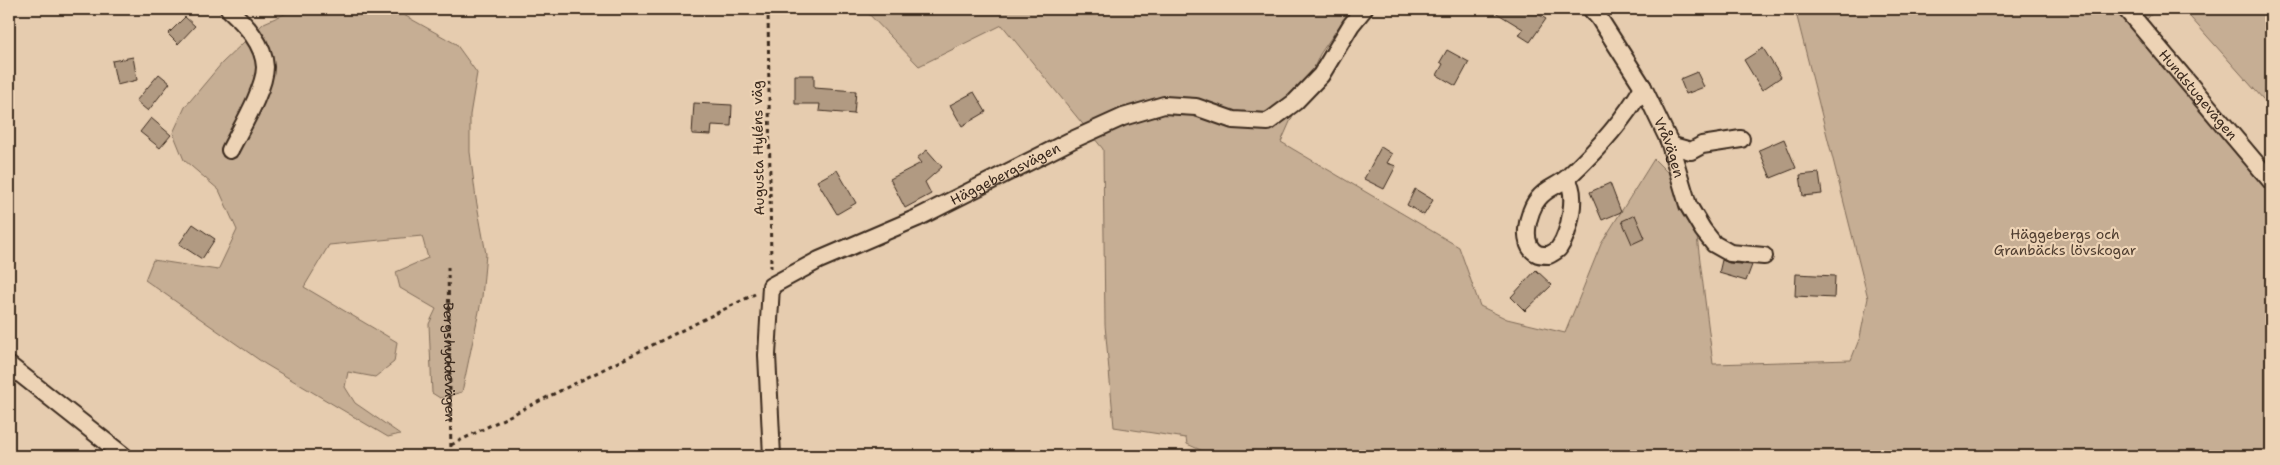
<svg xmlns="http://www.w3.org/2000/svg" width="2280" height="465" font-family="'Shantell Sans',sans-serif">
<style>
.green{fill:#c6ae94;stroke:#806c59}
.building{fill:#b19a82;stroke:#3b2a1e}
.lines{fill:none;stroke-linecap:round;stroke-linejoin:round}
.minor-casing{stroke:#3b2a1e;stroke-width:20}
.path{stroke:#3b2a1e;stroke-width:3;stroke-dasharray:4 4;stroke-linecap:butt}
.minor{stroke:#edd3b5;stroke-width:16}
.labels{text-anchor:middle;stroke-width:4.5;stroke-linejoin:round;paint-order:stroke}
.street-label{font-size:14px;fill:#3b2a1e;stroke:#edd3b5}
.park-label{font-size:14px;fill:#503e30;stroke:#edd3b5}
</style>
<rect width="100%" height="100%" fill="#e6ccaf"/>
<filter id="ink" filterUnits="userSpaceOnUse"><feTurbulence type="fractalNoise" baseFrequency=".02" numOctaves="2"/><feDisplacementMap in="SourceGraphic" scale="10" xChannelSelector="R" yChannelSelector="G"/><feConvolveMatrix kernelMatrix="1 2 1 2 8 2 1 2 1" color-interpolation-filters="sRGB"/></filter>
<g filter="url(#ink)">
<path class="green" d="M296 9H393L456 44 477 73 470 115V152L476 199 486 254 482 297 462 392 440 398 432 393 429 324 436 309 400 288 396 272 428 258 422 236 329 245 304 287 397 342 394 362 375 377 348 372 345 387 355 403 400 434 388 437 265 364 145 280 153 260 218 270 237 230 219 190 184 160 173 133 185 107 222 63 264 23Z
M864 9H1351L1320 54 1281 142 1459 247 1480 306 1507 319 1565 333 1601 244 1654 159 1692 197 1713 364 1851 360 1860 337 1868 298 1795 9H2156L2147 19 2271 167V456H1214L1187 444 1186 438 1114 427 1105 325 1103 149 1002 25 919 66Z
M2182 9H2271V108L2191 18Z"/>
<path class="building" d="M1490 9H1530L1546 19 1530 42 1519 35 1523 29Z
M185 17 195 26 178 44 168 34Z
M1763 48 1781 77 1762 90 1744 60Z
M1447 50 1469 62 1456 86 1437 75 1443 64 1440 62Z
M133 57 137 80 117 85 112 61Z
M1697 72 1704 87 1686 94 1680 79Z
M159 74 170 83 148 111 136 101Z
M795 75H814V88L856 91 854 114 819 111 820 104H795Z
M974 92 986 112 962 126 950 105Z
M694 103 732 105 731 126 712 125 711 135 692 134Z
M151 118 171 135 160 148 140 132Z
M1784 139 1796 168 1771 178 1759 150Z
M1381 147 1392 154 1387 163 1396 166 1384 189 1364 179Z
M927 150 942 167 925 182 931 194 905 208 890 179 921 163 917 158Z
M837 170 856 203 837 214 817 181Z
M1819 173 1822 194 1803 196 1800 175Z
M1610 183 1621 212 1602 220 1590 192Z
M1415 189 1433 200 1424 215 1407 205Z
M1635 215 1645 238 1632 244 1622 221Z
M193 224 215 239 202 259 179 244Z
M1722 260 1729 263 1752 265 1746 281 1719 273Z
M1536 270 1552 285 1525 311 1511 297Z
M1796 274 1835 276 1834 298 1795 296Z"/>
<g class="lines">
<defs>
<g id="minor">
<path d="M229 9C245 24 264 44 265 67 265 89 240 130 230 150"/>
<path id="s2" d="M1591 9 1599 18 1643 87 1669 141 1688 205 1703 230 1714 244 1730 253 1764 256"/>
<path id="s3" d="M2126 9 2271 181"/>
<path d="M1669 141 1673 146 1691 151 1702 145 1741 139"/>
<path d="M1566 179C1579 192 1569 234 1559 248 1557 251 1552 253 1549 255 1546 255 1541 255 1538 254 1519 246 1528 211 1538 199 1547 187 1559 186 1568 177 1596 151 1624 120 1643 87"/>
<path d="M9 365 124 456"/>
<path id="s4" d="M772 456 767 355 771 286 819 260 917 218 1070 141 1123 117 1164 105 1196 107 1233 120 1268 122 1295 102 1321 75 1351 25 1364 9"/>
</g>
</defs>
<use href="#minor" class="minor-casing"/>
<g class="path">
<path d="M768 9 771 268"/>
<path id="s1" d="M448 267 451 456"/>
<path d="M451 445 755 294"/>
</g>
<use href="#minor" class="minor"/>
</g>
</g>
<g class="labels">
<g class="street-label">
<text dy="5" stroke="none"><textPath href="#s3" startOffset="112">Hundstugevägen</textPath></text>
<text transform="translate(758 148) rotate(-91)" y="5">Augusta Hyléns väg</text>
<text dy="5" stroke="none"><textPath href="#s2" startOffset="160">Vråvägen</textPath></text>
<text dy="5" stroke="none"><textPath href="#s4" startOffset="430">Häggebergsvägen</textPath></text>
<text dy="5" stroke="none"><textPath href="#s1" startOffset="95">Bergshyddevägen</textPath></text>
</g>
<g class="park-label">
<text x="2065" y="239">Häggebergs och<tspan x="2065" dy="16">Granbäcks lövskogar</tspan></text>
</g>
</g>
<rect width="2280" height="465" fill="none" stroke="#edd3b5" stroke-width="30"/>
<rect x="15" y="15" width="2250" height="435" fill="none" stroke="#3b2a1e" stroke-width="2" filter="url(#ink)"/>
</svg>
